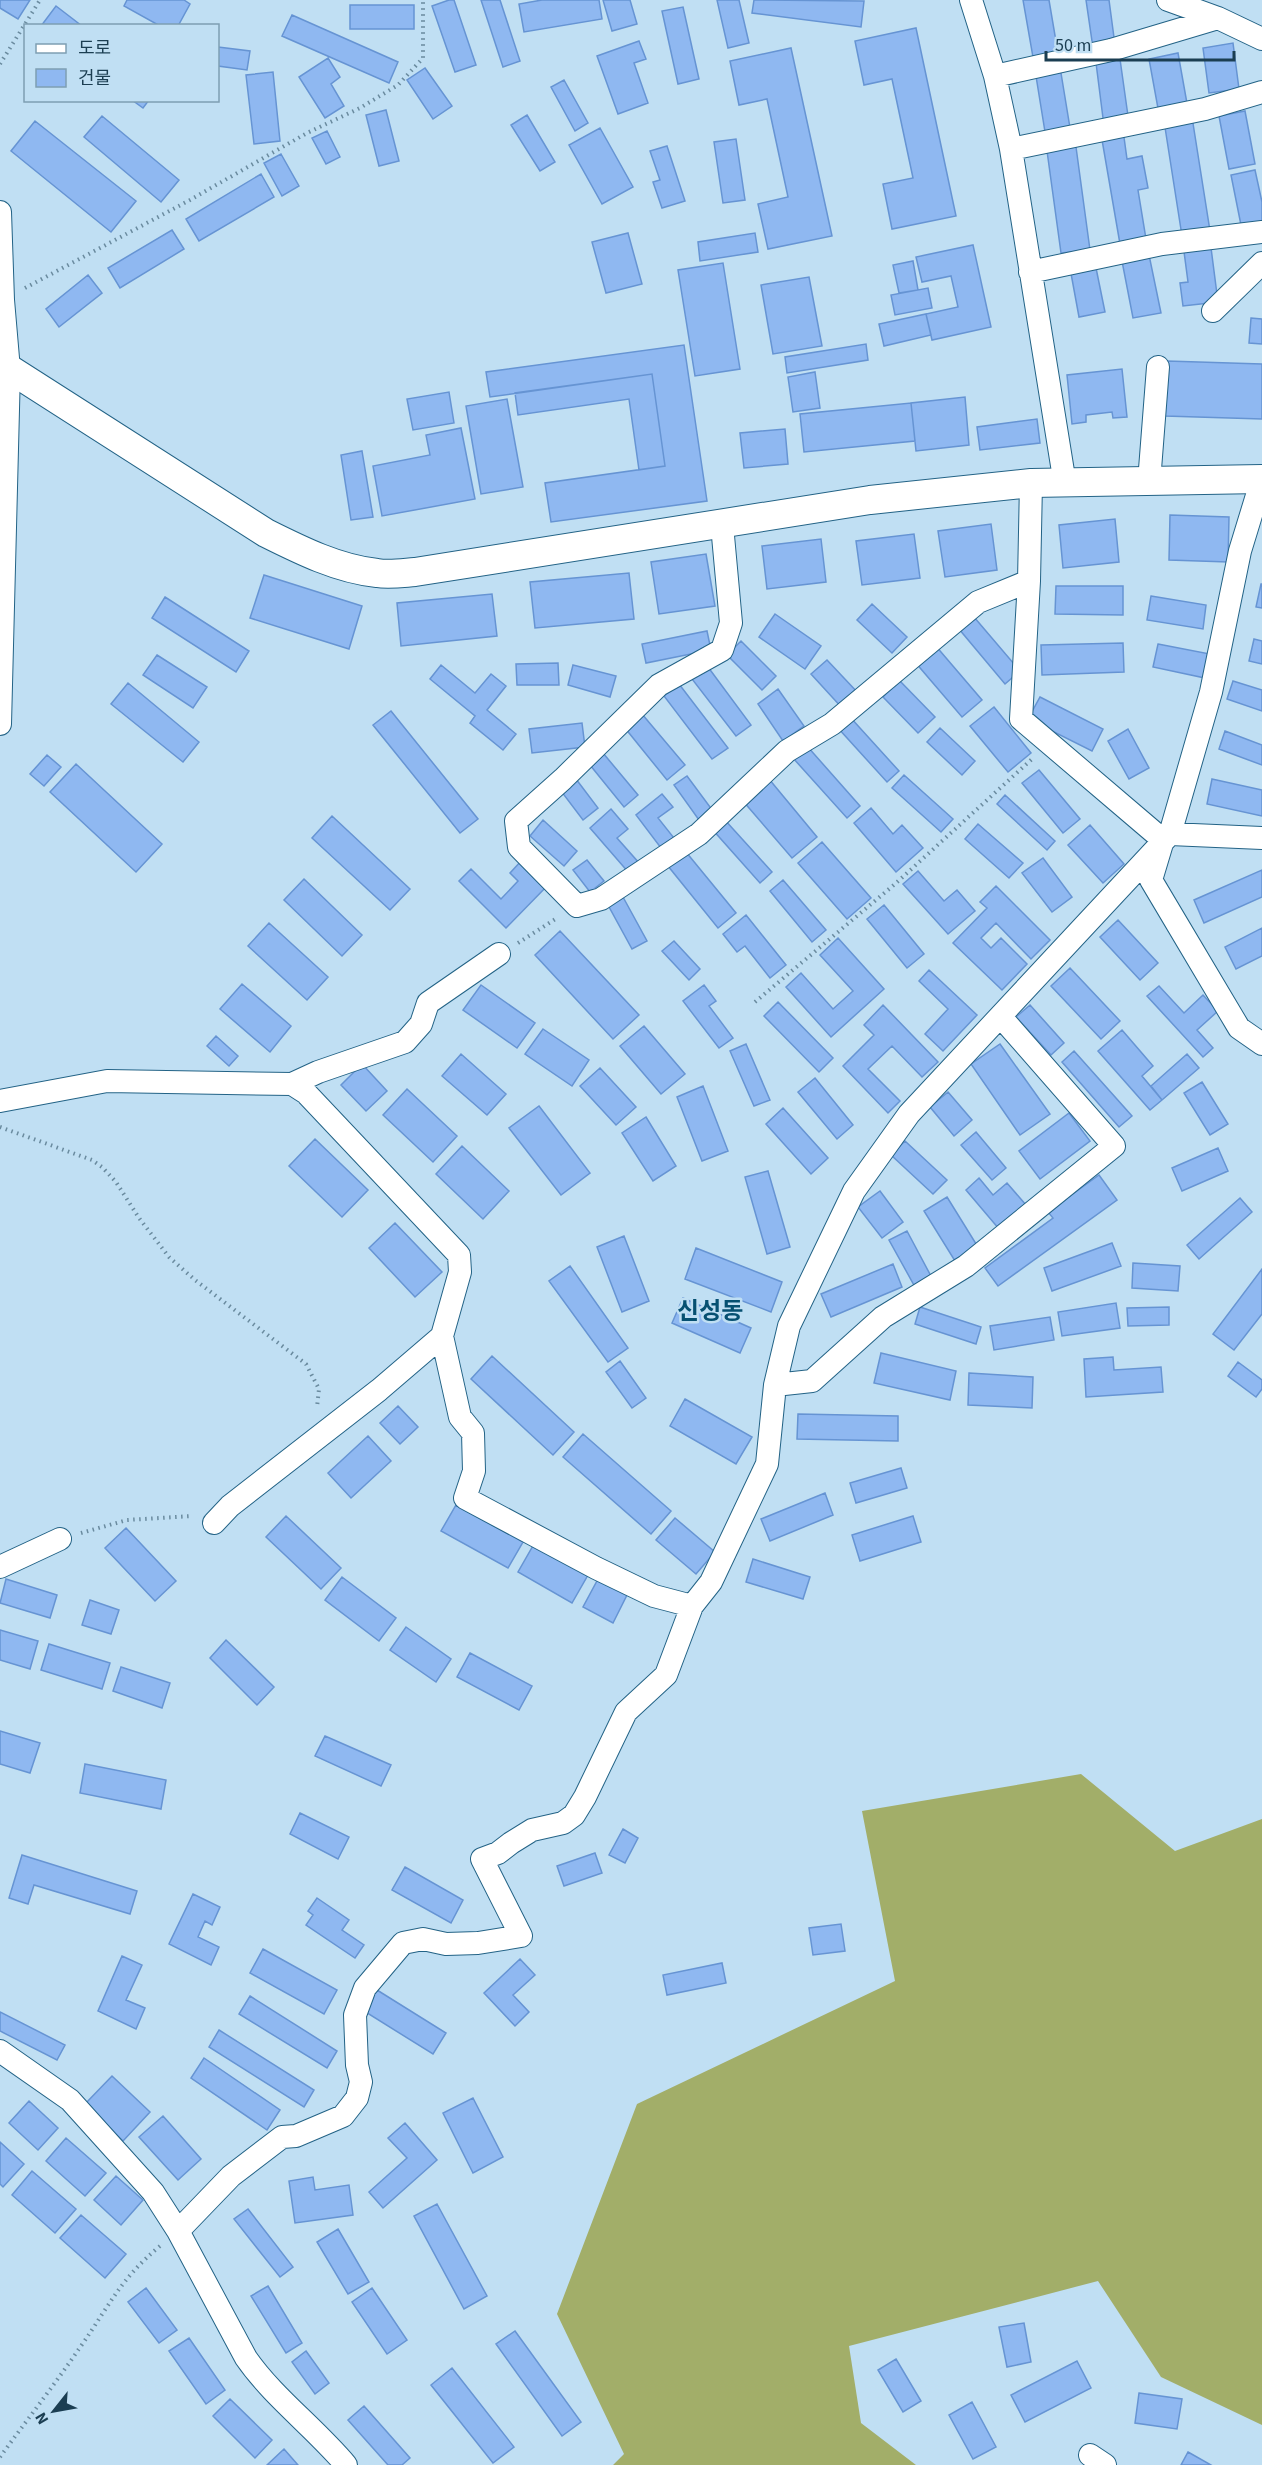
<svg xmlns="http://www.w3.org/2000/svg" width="1262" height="2465" font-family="'Source Sans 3','Noto Sans KR',sans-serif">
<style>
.forest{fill:#a2ae69}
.building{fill:#8fb8f1;stroke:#6694d3;stroke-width:1.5}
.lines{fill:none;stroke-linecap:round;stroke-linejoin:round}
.minor-casing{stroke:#236386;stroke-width:24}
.tertiary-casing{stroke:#236386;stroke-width:30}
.path{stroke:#6a8b9f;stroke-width:4;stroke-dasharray:1.5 4.5;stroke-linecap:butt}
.minor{stroke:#fff;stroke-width:22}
.tertiary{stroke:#fff;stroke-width:28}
.labels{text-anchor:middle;stroke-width:5;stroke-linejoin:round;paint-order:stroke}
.quarter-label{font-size:24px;font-weight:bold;fill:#065071;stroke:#c0dff3}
</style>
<rect width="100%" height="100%" fill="#c0dff3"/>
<path class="forest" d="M1081 1774 1175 1851 1262 1819V2425L1161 2377 1098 2281 849 2346 861 2423 916 2465H613L624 2454 557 2314 637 2104 895 1981 862 1811Z"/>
<path class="building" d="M0 0H30L18 19 0 8Z
M127 0H184L190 4 178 26H160L124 6Z
M449 0H454L476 65 455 72 432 6Z
M481 0H500L520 61 503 67Z
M542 0H599L602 19 524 32 519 4Z
M603 0H630L637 24 612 31Z
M717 0H739L749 43 728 48Z
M754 0 864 1 861 27 752 13Z
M1023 0H1049L1059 59 1034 63Z
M1086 0H1109L1115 45 1093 48Z
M350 5H414V29H350Z
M56 6 82 26H41Z
M683 7 699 79 678 84 662 11Z
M292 15 398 62 389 83 282 36Z
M916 28 956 216 892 229 883 184 913 178 892 79 864 85 855 41Z
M639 41 646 59 634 63 648 103 618 114 597 56Z
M1233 43 1239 89 1209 93 1203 48Z
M218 47 250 51 247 70 218 66Z
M791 48 832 236 768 249 758 204 788 197 767 99 739 105 730 61Z
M1119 52 1129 123 1104 126 1095 55Z
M1178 53 1188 109 1159 114 1149 59Z
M328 58 340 77 331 84 344 106 325 118 299 77Z
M1060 67 1071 134 1046 138 1035 70Z
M425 68 452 106 433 119 407 80Z
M273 72 280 141 254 144 246 75Z
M564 80 588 123 575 131 551 87Z
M132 100H149L143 108Z
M386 110 399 161 379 166 366 115Z
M1245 111 1255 164 1229 169 1219 116Z
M527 115 555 162 540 171 511 125Z
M102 116 179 180 161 202 84 137Z
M1192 117 1210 231 1182 236 1164 121Z
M35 121 136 201 111 232 11 151Z
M600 128 633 187 602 204 569 145Z
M1123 130 1127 159 1142 156 1148 188 1138 190 1146 239 1120 244 1101 134Z
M327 131 340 157 326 164 312 138Z
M736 139 745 200 723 203 714 142Z
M667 146 685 201 662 208 653 182 660 180 650 151Z
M1076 147 1090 250 1061 253 1047 151Z
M281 154 299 186 282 196 264 163Z
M1255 170 1262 202V226L1242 230 1231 175Z
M261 174 274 197 199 241 186 219Z
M172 230 184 249 120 288 108 268Z
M628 233 642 284 606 293 592 242Z
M755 233 758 252 700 261 698 242Z
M1210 240 1218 302 1183 306 1180 283 1188 282 1183 244Z
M973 245 991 327 932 340 926 314 958 307 951 276 922 282 916 257Z
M1148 250 1161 313 1133 318 1121 256Z
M913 261 918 290 899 293 893 265Z
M723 263 740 369 695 376 678 270Z
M1095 263 1105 312 1079 317 1070 268Z
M88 275 102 293 59 327 46 309Z
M809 277 822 346 773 354 761 285Z
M928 288 932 308 895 315 891 295Z
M926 314 931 335 884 346 879 324Z
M1251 318 1262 319V344L1249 343Z
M866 344 868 360 787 373 785 357Z
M684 345 707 501 551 522 545 483 665 466 652 374 490 397 486 372Z
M1167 361 1262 364V419L1165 416Z
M1122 369 1127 417 1113 418 1112 412 1086 415V422L1072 424 1067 375Z
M815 372 820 408 793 412 788 377Z
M652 374 665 466 639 470 629 399 518 415 515 393Z
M449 392 454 423 413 430 407 399Z
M965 397 969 445 916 451 911 403Z
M507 399 523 487 481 494 466 406Z
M911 403 915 441 804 452 800 414Z
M1037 419 1040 443 980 450 977 427Z
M461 428 475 499 382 516 373 466 430 455 426 435Z
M785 429 788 464 744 468 740 433Z
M362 451 373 517 351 520 341 455Z
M1170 515 1229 517 1228 562 1169 560Z
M1115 519 1119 562 1063 568 1059 525Z
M991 524 997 570 945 577 938 531Z
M914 534 920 578 862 585 856 541Z
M821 539 826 582 767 589 762 546Z
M706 554 715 606 659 614 651 562Z
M629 573 634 619 535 628 530 582Z
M264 575 362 606 349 649 250 618Z
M1261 584H1262V608L1256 607Z
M1056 586H1123V615L1055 614Z
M492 594 497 636 401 646 397 603Z
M1151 596 1206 605 1203 629 1147 620Z
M165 597 249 651 236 672 152 618Z
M872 604 907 637 892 653 857 620Z
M775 614 821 646 805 669 759 637Z
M974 617 1020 671 1005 684 959 629Z
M707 631 711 650 646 663 642 644Z
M1254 639 1262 641V664L1249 661Z
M741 641 776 676 762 690 727 655Z
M1123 643 1124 672 1042 675 1041 645Z
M1158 644 1210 654 1205 678 1153 667Z
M935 645 982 700 962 717 915 662Z
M157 655 207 687 193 708 143 675Z
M827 660 859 694 843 709 811 674Z
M558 663 559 685H517L516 664Z
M441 665 475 693 491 674 506 686 487 710 516 734 503 750 470 723 475 716 430 679Z
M573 665 616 676 610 697 568 685Z
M708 667 751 725 736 736 692 679Z
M899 680 935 717 918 733 883 697Z
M1233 681 1262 690V711L1227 699Z
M128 683 199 742 183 762 111 704Z
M679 684 728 748 712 759 664 696Z
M778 689 804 726 783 741 758 704Z
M1040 697 1103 729 1092 751 1028 719Z
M994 707 1031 753 1008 772 970 726Z
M391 711 478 819 460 833 373 725Z
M642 714 685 765 667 780 625 728Z
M850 717 899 771 887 782 838 728Z
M582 723 585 747 532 753 529 729Z
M940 728 975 761 962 775 927 742Z
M1128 729 1149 768 1129 779 1108 741Z
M1225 731 1262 745V765L1219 749Z
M807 746 860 806 847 818 793 758Z
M603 753 638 795 624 807 590 765Z
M47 755 61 767 44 786 30 774Z
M76 764 162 844 136 872 50 792Z
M1039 770 1080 819 1063 833 1022 783Z
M904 775 953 819 941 832 892 788Z
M687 776 713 811 699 820 674 785Z
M576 779 598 808 583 820 561 791Z
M769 779 817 837 792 858 743 801Z
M1212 779 1262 790V816L1207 804Z
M662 794 673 807 658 818 674 838 661 848 636 815Z
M1005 795 1055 841 1047 850 997 804Z
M871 808 893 834 902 825 923 848 896 872 854 823Z
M611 809 628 829 617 838 640 864 629 873 590 828Z
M332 816 410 889 390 910 312 838Z
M724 819 772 872 760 883 712 829Z
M543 820 577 851 564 866 530 836Z
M978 824 1023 863 1009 878 965 839Z
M1090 825 1124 864 1103 883 1068 845Z
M822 842 871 898 847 919 798 863Z
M686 852 736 913 718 928 668 866Z
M1043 858 1072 897 1052 912 1022 873Z
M522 860 548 885 506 928 459 881 471 869 501 899 518 881 510 873Z
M587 860 604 881 590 892 573 870Z
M1262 870V897L1204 923 1194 900Z
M918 871 944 901 957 890 975 911 948 934 903 884Z
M304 879 362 935 342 956 284 900Z
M783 880 826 930 812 942 770 891Z
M996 886 1050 940 1031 959 996 923 981 938 991 948 1001 938 1027 964 1002 990 953 943 987 908 980 902Z
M623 897 647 941 632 949 608 905Z
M884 905 924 954 907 968 867 919Z
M746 915 786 965 770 978 745 946 737 952 723 934Z
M1118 920 1158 963 1140 980 1100 937Z
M269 923 328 977 307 1000 248 946Z
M1262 928V956L1236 969 1225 947Z
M560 931 639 1015 613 1039 535 955Z
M838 938 884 989 831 1037 786 987 801 973 833 1009 853 991 820 955Z
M674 941 700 969 689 980 662 951Z
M1070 968 1120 1021 1101 1039 1051 986Z
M929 970 977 1015 943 1051 925 1034 948 1009 919 981Z
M242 984 291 1026 270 1052 220 1009Z
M481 985 535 1023 517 1048 463 1010Z
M704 985 716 1001 709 1006 733 1038 719 1048 683 1001Z
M1159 986 1184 1013 1203 995 1218 1011 1197 1030 1213 1048 1203 1057 1147 996Z
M778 1002 833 1058 819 1072 764 1016Z
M883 1005 938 1062 922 1077 892 1046 868 1069 900 1101 888 1113 843 1066 874 1035 864 1025Z
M1030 1005 1064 1043 1051 1055 1016 1017Z
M644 1026 685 1074 661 1094 620 1046Z
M543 1029 589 1060 572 1086 525 1054Z
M1122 1030 1153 1066 1142 1076 1162 1100 1150 1110 1098 1051Z
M216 1036 238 1056 229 1066 207 1046Z
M746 1044 770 1100 754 1106 730 1051Z
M1000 1044 1050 1114 1020 1135 971 1064Z
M1074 1051 1132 1116 1119 1127 1062 1062Z
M461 1054 506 1094 487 1115 442 1076Z
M1187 1054 1199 1068 1162 1100 1151 1086Z
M362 1064 387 1091 366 1111 341 1085Z
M600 1068 636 1107 616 1125 580 1086Z
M815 1078 853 1125 837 1139 798 1092Z
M1202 1082 1228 1124 1210 1135 1184 1093Z
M703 1086 728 1151 702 1161 677 1097Z
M407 1089 457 1136 433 1162 383 1115Z
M948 1092 972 1120 954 1136 930 1107Z
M539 1106 590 1173 561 1195 509 1128Z
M783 1108 828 1158 811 1174 766 1124Z
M1069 1113 1090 1141 1040 1179 1019 1151Z
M646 1117 676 1166 653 1181 622 1133Z
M976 1132 1006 1168 992 1180 961 1145Z
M315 1139 368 1190 342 1217 289 1166Z
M905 1141 947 1180 933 1194 891 1155Z
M462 1146 509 1191 483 1219 436 1174Z
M1218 1148 1228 1171 1182 1191 1172 1168Z
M768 1171 790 1247 767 1254 745 1177Z
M1099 1175 1117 1200 998 1286 985 1268 1053 1218 1048 1212Z
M979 1178 993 1195 1007 1183 1026 1205 999 1229 966 1190Z
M880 1191 903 1222 882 1238 858 1207Z
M947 1197 978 1247 955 1261 924 1211Z
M1240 1198 1252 1212 1199 1259 1187 1245Z
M395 1223 442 1272 415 1297 369 1248Z
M907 1231 932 1278 915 1287 889 1240Z
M624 1236 649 1301 622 1312 597 1247Z
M1112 1243 1121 1266 1052 1291 1044 1268Z
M696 1248 782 1282 771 1312 685 1279Z
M1133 1263 1180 1266 1178 1291 1132 1288Z
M893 1264 902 1287 831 1317 821 1294Z
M570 1266 628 1348 608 1362 549 1281Z
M1262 1269V1314L1234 1350 1213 1334Z
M683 1298 751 1328 740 1353 672 1323Z
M1116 1303 1120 1328 1062 1336 1058 1312Z
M920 1307 981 1327 976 1344 915 1324Z
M1169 1307V1325L1128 1326 1127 1308Z
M1050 1317 1054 1340 994 1350 990 1326Z
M881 1353 956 1371 950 1400 874 1383Z
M492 1356 574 1432 553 1455 471 1379Z
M1113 1357 1114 1370 1161 1367 1163 1392 1086 1397 1084 1359Z
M620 1361 646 1398 632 1408 606 1372Z
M1238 1362 1262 1380V1389L1256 1397 1228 1376Z
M969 1373 1033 1377 1032 1408 968 1405Z
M685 1399 752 1437 736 1464 670 1426Z
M398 1406 418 1427 400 1444 380 1423Z
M798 1414 898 1416V1441L797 1439Z
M583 1434 671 1511 651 1534 563 1457Z
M368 1436 391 1461 351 1498 328 1473Z
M901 1468 907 1488 856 1503 850 1483Z
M825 1493 833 1515 770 1541 761 1519Z
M456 1505 523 1542 508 1568 441 1531Z
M286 1516 341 1568 321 1589 266 1537Z
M913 1516 921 1542 860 1561 852 1535Z
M675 1518 715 1552 696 1574 656 1540Z
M126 1528 176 1581 155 1601 105 1548Z
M534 1544 588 1575 572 1603 518 1572Z
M753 1559 810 1577 803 1599 746 1582Z
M342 1577 396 1618 379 1641 325 1600Z
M6 1579 57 1595 50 1618 0 1603Z
M598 1579 627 1595 613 1623 583 1607Z
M90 1600 119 1610 111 1634 82 1625Z
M406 1627 451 1659 436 1682 390 1650Z
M0 1630 38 1641 30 1669 0 1660Z
M226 1640 274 1687 257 1705 210 1658Z
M49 1644 110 1663 102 1689 41 1670Z
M470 1653 532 1686 519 1710 457 1677Z
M121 1667 170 1683 162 1708 113 1691Z
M0 1731 40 1743 30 1773 0 1764Z
M325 1736 391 1765 381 1786 315 1756Z
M85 1764 166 1780 161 1809 80 1793Z
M300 1813 349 1837 338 1859 290 1834Z
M623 1829 638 1838 625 1863 609 1855Z
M595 1853 602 1873 564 1886 557 1866Z
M22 1855 137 1891 130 1914 34 1885 28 1904 9 1898Z
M405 1867 463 1900 451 1923 392 1890Z
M193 1894 220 1907 212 1925 205 1921 198 1937 219 1947 211 1965 169 1944Z
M317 1898 349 1920 342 1930 364 1945 355 1958 306 1925 313 1915 308 1911Z
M841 1924 845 1951 813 1955 809 1928Z
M263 1949 337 1990 324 2014 250 1973Z
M122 1956 142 1965 126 2000 145 2008 136 2029 98 2011Z
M520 1959 535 1975 513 1995 529 2012 515 2026 484 1993Z
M722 1963 726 1983 667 1995 663 1975Z
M377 1990 446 2033 433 2054 364 2011Z
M250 1996 337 2051 327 2068 239 2014Z
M0 2012 65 2045 57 2060 0 2031Z
M219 2030 314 2090 304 2107 209 2047Z
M204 2058 280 2110 267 2130 191 2078Z
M112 2076 150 2112 123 2141 85 2104Z
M473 2098 503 2157 473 2173 443 2113Z
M29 2101 58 2128 38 2150 9 2123Z
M163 2116 201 2159 178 2180 139 2137Z
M405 2123 437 2160 383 2208 369 2192 407 2158 388 2138Z
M66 2138 106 2173 85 2196 46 2161Z
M0 2142 24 2164 3 2187 0 2184Z
M32 2171 76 2209 55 2233 12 2195Z
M116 2176 143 2200 121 2225 94 2200Z
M313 2177 315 2190 349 2185 353 2215 295 2223 289 2181Z
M437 2204 487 2296 464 2309 414 2216Z
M248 2209 293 2267 280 2277 234 2219Z
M81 2215 126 2254 105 2278 60 2238Z
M338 2229 369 2282 348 2294 317 2242Z
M268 2286 302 2343 286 2353 251 2296Z
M146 2288 177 2330 159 2343 128 2302Z
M372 2288 407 2340 387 2354 352 2302Z
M1024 2323 1031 2362 1007 2367 999 2327Z
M515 2331 581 2422 562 2436 496 2344Z
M189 2338 225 2390 206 2404 169 2351Z
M306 2351 329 2383 315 2394 292 2362Z
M896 2359 921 2401 903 2412 878 2370Z
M1077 2361 1091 2388 1025 2422 1011 2395Z
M452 2368 514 2447 493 2463 431 2385Z
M1139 2393 1182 2399 1177 2429 1135 2423Z
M230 2399 272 2440 255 2458 213 2416Z
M972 2402 996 2447 973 2459 949 2415Z
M364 2406 410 2458 402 2465H388L348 2420Z
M284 2449 298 2465H267Z
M1188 2452 1211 2465H1181Z"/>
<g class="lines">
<defs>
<path id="minor" d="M971 0 995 76 1011 149 1065 484
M1168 0 1218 18 1262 39
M995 76 1111 50 1218 18
M1011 149 1205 109 1262 92
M0 212 3 300 9 370 0 724
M1030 272 1162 244 1262 232
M1213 311 1262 263
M1149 482 1158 367
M1031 483 1029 581 1021 719 1163 840 1151 880 1239 1028 1262 1044
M722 525 731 623 722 650 659 685 563 779 516 821 519 847 577 906 601 899 699 834 787 751 832 724 978 602 1029 581
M1170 834 1211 692 1240 551 1262 479
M292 1084 318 1072 405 1042 421 1024 428 1003 499 954
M0 1101 107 1081 292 1084 306 1093 459 1255 460 1272 442 1336 379 1390 230 1506 214 1523
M442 1336 460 1417 473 1433 474 1471 465 1498 596 1568 654 1596 692 1606
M775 1385 812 1381 883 1317 966 1266 1114 1146 1001 1017
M0 1567 60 1539
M0 2051 70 2100 153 2192 178 2231 246 2358C273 2397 315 2428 346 2465
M178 2231 231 2176 282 2137 296 2136 343 2116 357 2098 361 2082 357 2065 355 2015 365 1988 403 1943 423 1939 446 1944 478 1943 521 1936 482 1859 498 1853 511 1843 532 1830 563 1823 574 1815 585 1797 626 1712 666 1675 692 1606 711 1582 767 1464 775 1385 789 1326 854 1191 909 1114 1170 834 1262 838
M1090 2455 1105 2465"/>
<path id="tertiary" d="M0 363 266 533C300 550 338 569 377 573 389 575 402 573 415 572L870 500 1031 483 1262 479"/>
</defs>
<use href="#minor" class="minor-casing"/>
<use href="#tertiary" class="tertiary-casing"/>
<path class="path" d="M0 64 40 0
M25 288 190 200 307 133 360 108 398 85 423 58V0
M518 943 557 918
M755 1002 895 884 1032 759
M0 1127 92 1160 102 1167 116 1182 139 1218 169 1257 195 1280 306 1364 319 1389 317 1407
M81 1533 127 1520 192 1516
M0 2457C27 2420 55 2384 81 2346 109 2306 121 2278 160 2246"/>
<use href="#minor" class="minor"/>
<use href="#tertiary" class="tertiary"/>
</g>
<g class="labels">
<g class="quarter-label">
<text x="710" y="1319">신성동</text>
</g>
</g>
<rect x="24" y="24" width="195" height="78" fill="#c0dff3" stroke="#7e9fb3" stroke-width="1.5"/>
<rect x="36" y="44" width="30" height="9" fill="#ffffff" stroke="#7e9fb3" stroke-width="1.5"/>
<text x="78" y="54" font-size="18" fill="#1b3e52">도로</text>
<rect x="36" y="69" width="30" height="18" fill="#8fb8f1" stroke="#7e9fb3" stroke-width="1.5"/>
<text x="78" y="84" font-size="18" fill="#1b3e52">건물</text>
<g transform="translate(54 2411) rotate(239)" stroke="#c0dff3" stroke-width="4.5" paint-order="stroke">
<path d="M0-4.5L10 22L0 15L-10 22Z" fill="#1b3e52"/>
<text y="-9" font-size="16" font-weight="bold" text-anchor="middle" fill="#1b3e52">N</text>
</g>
<path d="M1046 51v9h188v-9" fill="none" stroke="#1b3e52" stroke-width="3"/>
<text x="1055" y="51" font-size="18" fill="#1b3e52" stroke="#c0dff3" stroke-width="4.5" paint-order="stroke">50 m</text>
</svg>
